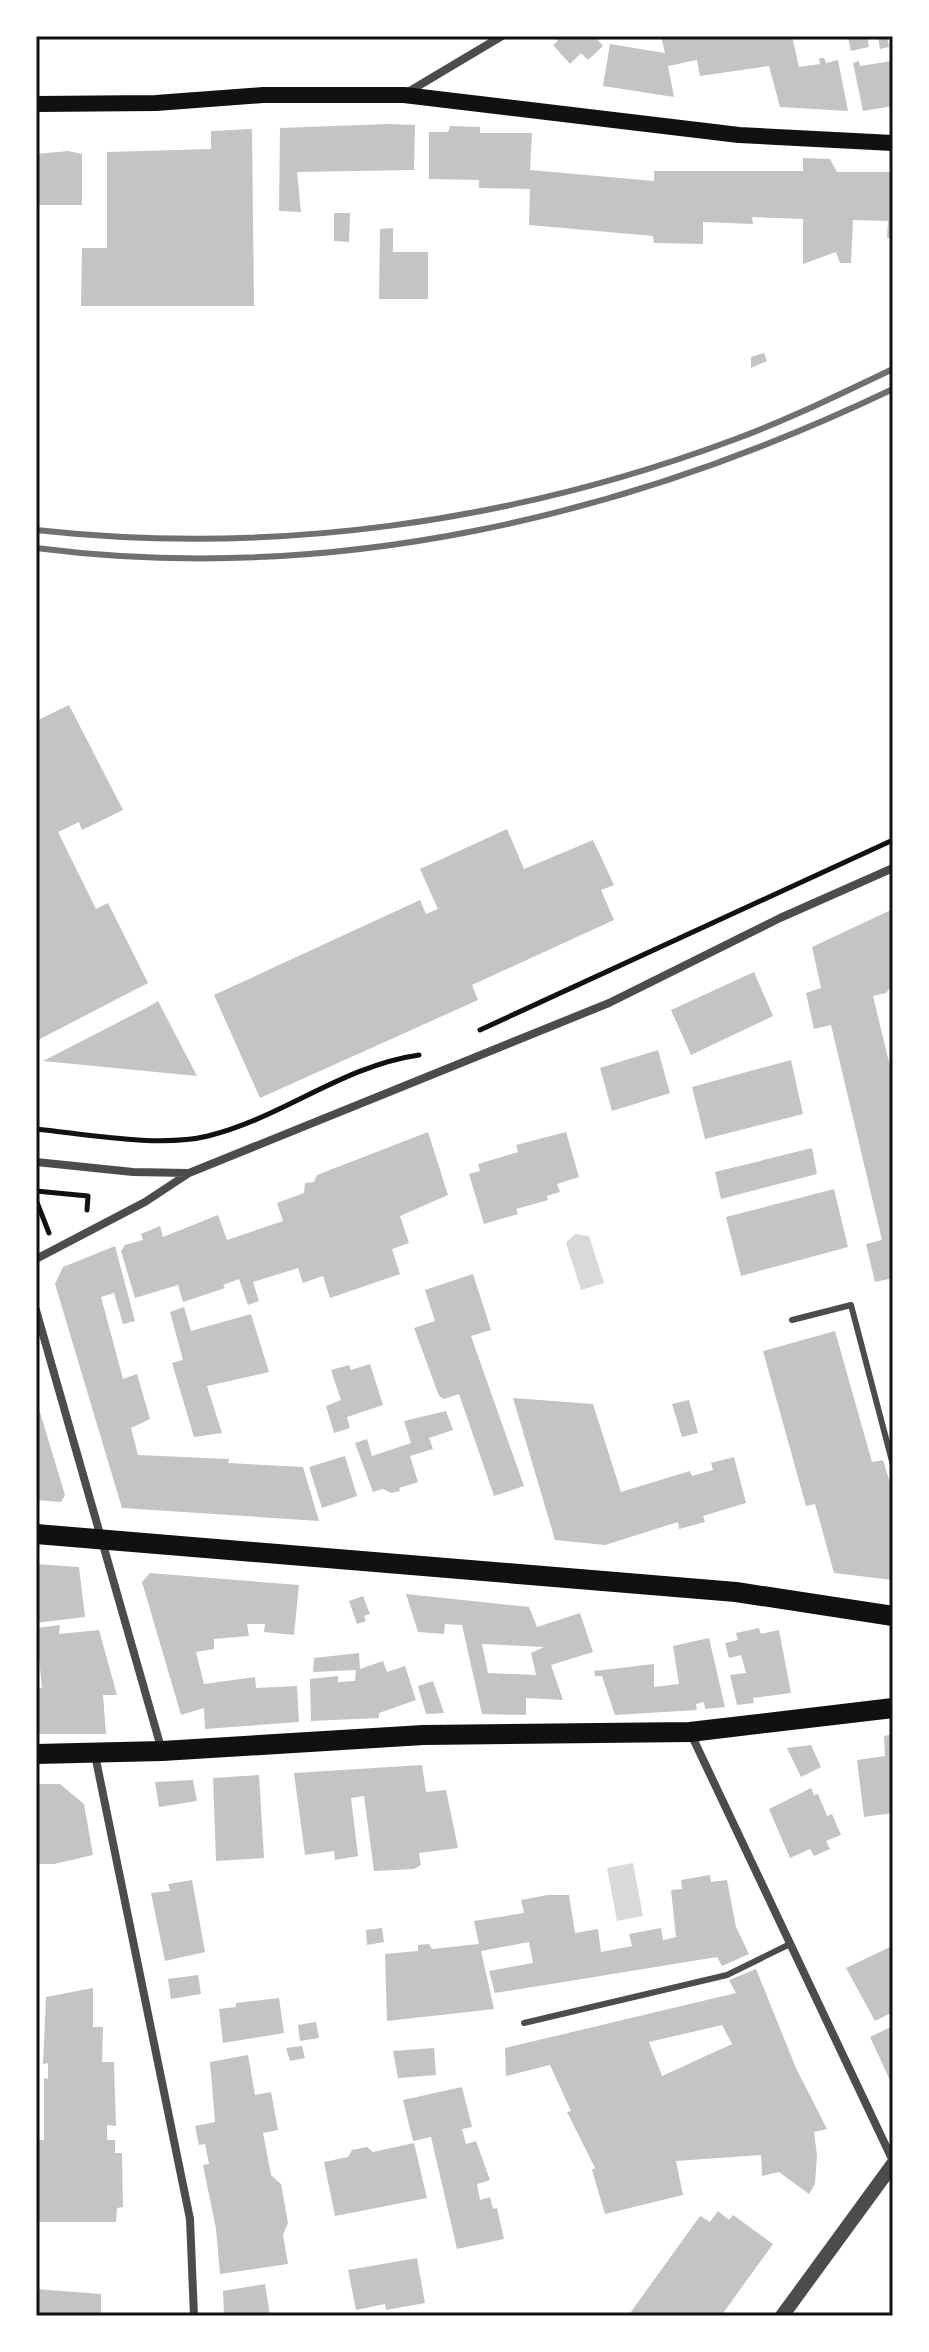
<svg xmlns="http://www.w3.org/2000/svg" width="929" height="2352" font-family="'IBM Plex Sans',sans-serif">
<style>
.water{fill:#d9d9d9}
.building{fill:#c4c4c4;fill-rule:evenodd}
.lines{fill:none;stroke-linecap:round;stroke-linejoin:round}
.path{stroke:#111;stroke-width:5}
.service{stroke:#4c4c4c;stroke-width:6}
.minor{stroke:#4c4c4c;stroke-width:8}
.tertiary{stroke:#4c4c4c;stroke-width:14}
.secondary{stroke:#111;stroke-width:16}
.primary{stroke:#111;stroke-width:20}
.rail{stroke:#707070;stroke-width:6}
.neatline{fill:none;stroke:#111;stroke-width:3}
</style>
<rect width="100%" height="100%" fill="#fff"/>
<path class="water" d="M575 1234 589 1236 604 1283 581 1290 566 1243Z
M633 1863 643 1916 617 1921 607 1868Z"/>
<path class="building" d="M553 36H603L598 40 603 46 588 60 581 53 570 64 553 45 558 41Z
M661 36H792L799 67 820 64 819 58H824L826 63 838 60 848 111 780 107 769 66 700 76 697 60 668 66 674 97 603 86 610 44 665 53Z
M854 36H867L869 47 851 51 848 37Z
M878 36H887L889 47 880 49Z
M859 61 860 66 892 61 893 106 863 111 853 63Z
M388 124 415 125 414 170 297 172 301 212 279 211 280 128Z
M450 126 480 127V133H532L530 170 654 181V171H803V158L830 159 837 172H893V238H887L888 221 853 220 851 263H840L836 252 803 264V219L752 217 753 224 703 222V244L654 243 653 236 529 225 530 189 479 188V180L429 179V132H448Z
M252 129 254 306H81L82 248H107V152L211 149V131Z
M68 151 82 154V205H36V154Z
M334 213H350L349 242 334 241Z
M393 228V252H428V299H379L380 229Z
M764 353 767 361 751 368V357Z
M69 705 123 810 82 830 79 822 58 832 96 909 108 903 148 983 36 1041V721Z
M507 829 524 869 593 840 614 885 601 890 614 920 472 985 478 1000 260 1098 214 995 420 900 426 914 438 909 420 869Z
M893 909V984L886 993 873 996 893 1079V1278L875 1282 866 1244 882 1240 831 1025 814 1029 806 993 821 988 812 947Z
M754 972 773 1016 691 1055 671 1010Z
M158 1001 197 1076 43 1061 150 1006Z
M658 1050 670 1093 612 1111 600 1068Z
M791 1060 803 1114 705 1139 692 1087Z
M428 1132 448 1195 400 1216 409 1243 392 1249 400 1274 330 1298 323 1276 303 1283 298 1268 253 1282 259 1301 248 1305 239 1279 223 1285 225 1288 183 1302 178 1285 135 1298 121 1251 125 1245 143 1240 141 1234 160 1226 163 1237 218 1215 227 1240 283 1221 277 1203 304 1193 305 1183 314 1182 317 1175Z
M566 1132 579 1177 557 1184 560 1192 547 1196 548 1200 516 1209 518 1214 484 1224 469 1174 480 1171 478 1164 518 1152 516 1145Z
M812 1148 817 1174 721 1199 715 1172Z
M834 1189 848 1247 741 1276 726 1217Z
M115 1246 135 1321 123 1324 114 1293 101 1297 123 1379 137 1374 150 1419 131 1428 138 1455 229 1459 228 1463 303 1467 319 1521 122 1508 55 1284 63 1267Z
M473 1274 491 1330 471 1336 524 1486 494 1496 459 1394 444 1399 439 1396 414 1328 435 1321 425 1290Z
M184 1307 191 1331 251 1314 269 1372 207 1386 222 1433 194 1437 172 1363 183 1360 170 1312Z
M835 1331 872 1462 883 1460 893 1493V1580L834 1573 815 1504 806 1506 763 1351Z
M370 1364 383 1405 347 1417 350 1428 334 1433 326 1406 341 1400 331 1370 349 1365 351 1370Z
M513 1398 593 1404 621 1492 690 1471 692 1476 713 1470 711 1463 734 1457 746 1503 703 1516 705 1522 679 1529 678 1522 605 1545 555 1540Z
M36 1399 65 1495 61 1502 36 1500Z
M689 1400 698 1433 682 1437 672 1404Z
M446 1411 453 1430 429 1438 433 1449 410 1456 418 1482 399 1488 400 1491 391 1493 383 1489 373 1492 355 1443 367 1439 372 1456 411 1443 404 1421Z
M345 1456 357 1496 322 1508 309 1467Z
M36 1564 79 1567 85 1617 36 1623Z
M150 1573 299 1585 294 1635 264 1632 265 1624H247L249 1636 214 1639V1649L196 1652 204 1684 255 1677 256 1688 297 1686 299 1722 205 1729 204 1708 181 1715 142 1582Z
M406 1594 529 1607 537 1627 580 1613 593 1652 551 1665 563 1700 526 1698V1715L482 1714 462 1625 445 1624 444 1634 418 1632ZM482 1644 544 1647 531 1653 536 1675 488 1673Z
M363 1596 370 1614 364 1616 366 1621 357 1624 349 1601Z
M60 1625 59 1634 99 1630 117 1695H103L106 1734H36V1689L42 1688 36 1628Z
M759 1628 761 1634 779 1630 791 1693 753 1698 754 1703 737 1705 730 1675 746 1673 741 1655 729 1658 725 1643 738 1640 736 1633Z
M709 1638 725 1707 705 1709 704 1702 696 1704 697 1710 615 1715 602 1676H595L594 1671 654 1664V1687L679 1684 673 1646Z
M359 1653 360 1669 383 1661 387 1672 405 1666 416 1700 379 1713V1718L311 1721 310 1679 338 1676V1682L355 1681 356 1670 313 1672 314 1658Z
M433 1681 444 1713 426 1714 418 1686Z
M893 1734V1813L864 1817 857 1760 885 1756 884 1736Z
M811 1745 821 1767 801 1777 787 1748Z
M422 1765 426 1792 446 1790 458 1848 419 1853 421 1865 414 1869 374 1871 364 1796 351 1798 358 1856 335 1860 334 1851 305 1855 294 1773Z
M259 1775 264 1858 216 1861 213 1778Z
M193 1780 197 1801 159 1807 155 1782Z
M36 1784H60L84 1804 93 1855 54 1864H36Z
M811 1788 814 1795 818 1794 827 1816 832 1814 841 1835 826 1841 830 1849 814 1856 810 1849 790 1858 769 1809Z
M710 1875 711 1882 727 1880 736 1927 749 1954 722 1966 717 1957 495 1993 489 1971 533 1963 529 1942 481 1951 494 2009 387 2021 385 1954 418 1951V1945L429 1944 432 1949 479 1944 474 1921 524 1913 521 1900 547 1895H569L575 1933 598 1929 601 1952 632 1946 629 1934 661 1928 663 1940 676 1937 671 1890 682 1889 681 1880Z
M192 1880 205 1952 165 1961 151 1893 170 1891 168 1884Z
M382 1928 384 1942 367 1945 366 1930Z
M890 1947 893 1954V2012L875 2021 846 1968Z
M756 1969 796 2068 827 2129 814 2132 817 2155 815 2184 809 2194 779 2172 762 2176 761 2155 676 2161 683 2195 605 2214 592 2170 595 2168 567 2112 571 2111 550 2065 506 2076 505 2048 736 1993 729 1980ZM722 2025 732 2044 662 2076 649 2042Z
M198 1975 201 1994 171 1999 168 1979Z
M93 1988V2027H103L102 2062H114L116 2126 107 2125V2140H115V2153H122L123 2207 117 2208 116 2222H36V2140H44V2078L48 2079V2063L43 2064 46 1997Z
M279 1998 284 2033 223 2043 219 2009 236 2007V2003Z
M316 2022 319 2038 300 2041 298 2025Z
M893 2026V2087L870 2037Z
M302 2046 305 2058 290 2061 286 2048Z
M434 2048 436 2075 398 2078 393 2051Z
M248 2055 255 2095 271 2092 278 2130 263 2133 271 2175 281 2184 288 2223 283 2235 288 2264 220 2274 216 2229 203 2165 209 2164 205 2144 199 2145 195 2126 215 2122 210 2062Z
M462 2087 472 2127 462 2129 466 2144 476 2141 490 2180 477 2184 480 2200 490 2197 493 2209 497 2208 504 2239 457 2249 431 2137 413 2141 403 2100Z
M414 2143 427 2198 335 2216 324 2162 348 2157 352 2150 367 2147 373 2152Z
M718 2211 729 2220 733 2215 773 2244 721 2316H628L700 2216 710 2222Z
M417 2258 425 2303 386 2310 385 2304 356 2310 348 2270Z
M265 2284 270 2316 224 2315 223 2291Z
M36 2289 101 2294V2316H36Z"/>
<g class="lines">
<path class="path" d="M480 1030 893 840
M36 1129C86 1134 159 1148 208 1136 282 1118 342 1066 419 1055
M36 1191 88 1196 87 1210
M36 1200 49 1233"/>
<path class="service" d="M792 1320 851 1305 893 1465
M524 2023 727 1975 790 1944"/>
<path class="minor" d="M408 92 502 36
M36 1162 133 1172 188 1173
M36 1259 145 1202 189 1173 609 1003 780 918 893 868
M36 1310 162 1751
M690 1732 893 2161
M95 1755 190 2219 194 2316"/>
<path class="tertiary" d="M782 2316 893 2164"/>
<path class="secondary" d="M36 104 156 103 263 95H404L739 135 893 143"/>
<path class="primary" d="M36 1534 736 1592 893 1616
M36 1754 162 1751 423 1735 690 1732 893 1708"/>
<path class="rail" d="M36 530C272 556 510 523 733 440 788 420 840 394 893 369
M36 548C333 586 625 517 893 389"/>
</g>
<rect width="929" height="2352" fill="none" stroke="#ffffff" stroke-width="76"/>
<rect x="38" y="38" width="853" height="2276" class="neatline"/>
</svg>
